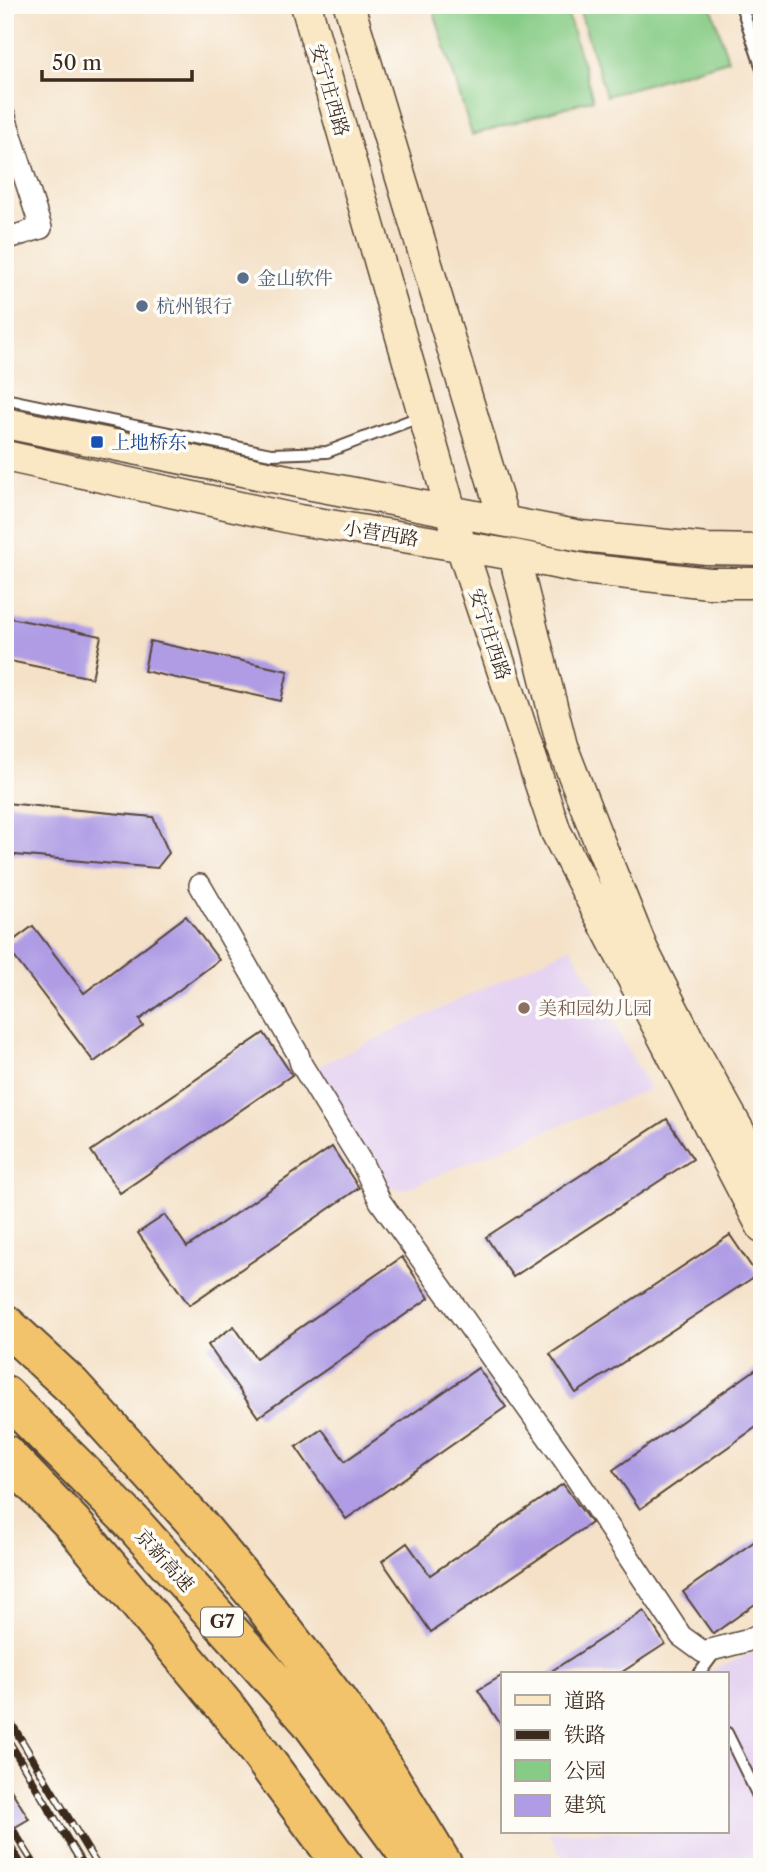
<svg xmlns="http://www.w3.org/2000/svg" width="767" height="1872" font-family="'Libre Caslon Text','Noto Serif SC',serif">
<style>
.built{fill:#e5d3f1}
.green{fill:#87cc86;stroke:#617b52;stroke-width:2}
.building{fill:#af9ce5}
.lines{fill:none;stroke-linecap:round;stroke-linejoin:round}
.service-casing{stroke:#574537;stroke-width:14}
.minor-casing{stroke:#574537;stroke-width:24}
.secondary-casing{stroke:#574537;stroke-width:33}
.motorway-casing{stroke:#574537;stroke-width:42}
.service{stroke:#fff;stroke-width:10}
.minor{stroke:#fff;stroke-width:21}
.secondary{stroke:#fae7c3;stroke-width:30}
.motorway{stroke:#f2c36a;stroke-width:38}
.rail-casing{stroke:#3b2a1e;stroke-width:8}
.rail{stroke:#fdfcf7;stroke-width:5;stroke-dasharray:16;stroke-linecap:butt}
.service-dot{fill:#5c6f8a;stroke:#fdfcf7;stroke-width:2.5}
.transit-dot{fill:#1a4fb4;stroke:#fdfcf7;stroke-width:2.5}
.education-dot{fill:#8d6e63;stroke:#fdfcf7;stroke-width:2.5}
.labels{text-anchor:middle;stroke-width:7;stroke-linejoin:round;paint-order:stroke}
.shield{fill:#fdfcf7;stroke:#75695f;stroke-width:2}
.shield-label{font-size:18px;font-weight:bold;fill:#3b2a1e}
.street-label{font-size:19px;fill:#3b2a1e;stroke:#fdfcf7}
.service-label{font-size:19px;fill:#4e5e75;stroke:#fdfcf7;text-anchor:start}
.transit-label{font-size:19px;fill:#164399;stroke:#fdfcf7;text-anchor:start}
.education-label{font-size:19px;fill:#785e54;stroke:#fdfcf7;text-anchor:start}
</style>
<rect width="100%" height="100%" fill="#fdfcf7"/>
<filter id="ink" filterUnits="userSpaceOnUse"><feTurbulence type="fractalNoise" baseFrequency=".0143" numOctaves="2"/><feDisplacementMap in="SourceGraphic" scale="14" xChannelSelector="R" yChannelSelector="G"/><feConvolveMatrix kernelMatrix="1 2 1 2 8 2 1 2 1" color-interpolation-filters="sRGB"/></filter>
<filter id="wash" filterUnits="userSpaceOnUse"><feTurbulence type="fractalNoise" baseFrequency=".00686" numOctaves="4" result="noise"/><feDisplacementMap in="SourceGraphic" scale="28" xChannelSelector="R" yChannelSelector="G"/><feGaussianBlur stdDeviation="1.57" result="paint"/><feColorMatrix in="noise" values="0 0 0 0 0 0 0 0 0 0 0 0 0 0 0 0 0 1.4 0 .05"/><feComposite in="paint" operator="in"/></filter>
<g filter="url(#wash)">
<rect width="100%" height="100%" fill="#f4e1c7"/>
<path class="built" d="M571 947 650 1089 402 1190 378 1183 313 1069Z
M762 1649V1867H568L548 1832H727V1674H702Z"/>
<path class="green" d="M432 5H565L593 99 472 135Z
M578 5H711L728 60 606 96Z"/>
<g id="blocks">
<path class="building" d="M5 617 101 636 92 678 5 660Z
M150 641 288 671 281 701 144 671Z
M5 803 153 817 169 853 157 868 5 854Z
M186 916 219 960 139 1020 143 1026 94 1062 6 946 33 926 84 993Z
M264 1033 292 1075 120 1193 91 1151Z
M667 1119 693 1159 513 1277 486 1237Z
M332 1147 359 1188 189 1305 138 1233 165 1215 187 1247Z
M730 1235 757 1275 576 1393 550 1354Z
M402 1257 429 1298 258 1417 208 1345 234 1326 256 1358Z
M762 1365V1423L640 1509 613 1470Z
M478 1368 506 1407 346 1519 296 1447 322 1429 345 1461Z
M563 1484 591 1523 431 1632 382 1561 407 1543 430 1575Z
M762 1536V1599L713 1634 683 1592Z
M644 1611 665 1644 619 1674H547Z
M503 1675V1728L478 1690Z
M5 1780 29 1819 5 1833Z"/>
</g>
</g>
<g filter="url(#ink)">
<use href="#blocks" fill-opacity="0" stroke="#574537" stroke-width="2"/>
<g class="lines">
<defs>
<path id="service" d="M741 5 762 69
M5 399 271 454 327 452 422 416
M699 1674 716 1651
M727 1733 762 1804"/>
<path id="minor" d="M5 117 41 228 5 239
M200 885 298 1054 301 1064 363 1165 380 1201 565 1461 681 1636 703 1652 746 1641 762 1633"/>
<path id="secondary" d="M306 5 461 546 556 832 762 1227
M349 5 504 520
M5 423 307 484 581 536 707 549 762 550
M5 456 299 520 514 555 584 569 709 583H762
M514 555 562 746 595 831 643 950 692 1046 762 1172"/>
<path id="motorway" d="M5 1324 72 1386 199 1526 260 1600 338 1702 388 1775 444 1867
M5 1395 130 1520 310 1721 408 1854
M5 1454 72 1523 228 1710 344 1867"/>
</defs>
<use href="#service" class="service-casing"/>
<use href="#minor" class="minor-casing"/>
<use href="#secondary" class="secondary-casing"/>
<use href="#motorway" class="motorway-casing"/>
<use href="#service" class="service"/>
<use href="#minor" class="minor"/>
<use href="#secondary" class="secondary"/>
<use href="#motorway" class="motorway"/>
<defs>
<path id="rail" d="M5 1713 98 1867
M5 1735 84 1867
M5 1817 36 1867
M5 1838 23 1867"/>
</defs>
<use href="#rail" class="rail-casing"/>
<use href="#rail" class="rail"/>
</g>
</g>
<g class="service-dot">
<circle cx="243" cy="278" r="7"/>
<circle cx="142" cy="306" r="7"/>
</g>
<rect class="transit-dot" x="90" y="435" width="14" height="14" rx="3.5"/>
<circle class="education-dot" cx="524" cy="1008" r="7"/>
<g class="labels">
<rect class="shield" x="201" y="1607.5" width="42" height="29" rx="5"/>
<g class="shield-label">
<text x="222" y="1628">G7</text>
</g>
<g class="street-label">
<text transform="translate(330 90) rotate(74)" y="7">安宁庄西路</text>
<text transform="translate(381 533) rotate(9)" y="7">小营西路</text>
<text transform="translate(490 634) rotate(72)" y="7">安宁庄西路</text>
<text transform="translate(165 1560) rotate(48)" y="7">京新高速</text>
</g>
<g class="service-label">
<text x="257" y="285">金山软件</text>
<text x="156" y="313">杭州银行</text>
</g>
<g class="transit-label">
<text x="111" y="449">上地桥东</text>
</g>
<g class="education-label">
<text x="538" y="1015">美和园幼儿园</text>
</g>
</g>
<rect width="767" height="1872" fill="none" stroke="#fdfcf7" stroke-width="28"/>
<rect x="501" y="1672" width="228" height="161" fill="#fdfcf7" stroke="#afa8a0" stroke-width="2"/>
<rect x="515" y="1695" width="35" height="10" fill="#fae7c3" stroke="#afa8a0" stroke-width="2"/>
<text x="564" y="1708" font-size="21" fill="#3b2a1e">道路</text>
<rect x="515" y="1730" width="35" height="10" fill="#3b2a1e" stroke="#afa8a0" stroke-width="2"/>
<text x="564" y="1742" font-size="21" fill="#3b2a1e">铁路</text>
<rect x="515" y="1760" width="35" height="21" fill="#87cc86" stroke="#afa8a0" stroke-width="2"/>
<text x="564" y="1778" font-size="21" fill="#3b2a1e">公园</text>
<rect x="515" y="1795" width="35" height="21" fill="#af9ce5" stroke="#afa8a0" stroke-width="2"/>
<text x="564" y="1812" font-size="21" fill="#3b2a1e">建筑</text>
<path d="M42 70v10h150v-10" fill="none" stroke="#3b2a1e" stroke-width="3.5"/>
<text x="52" y="70" font-size="21" fill="#3b2a1e" stroke="#fdfcf7" stroke-width="5" paint-order="stroke">50 m</text>
</svg>
